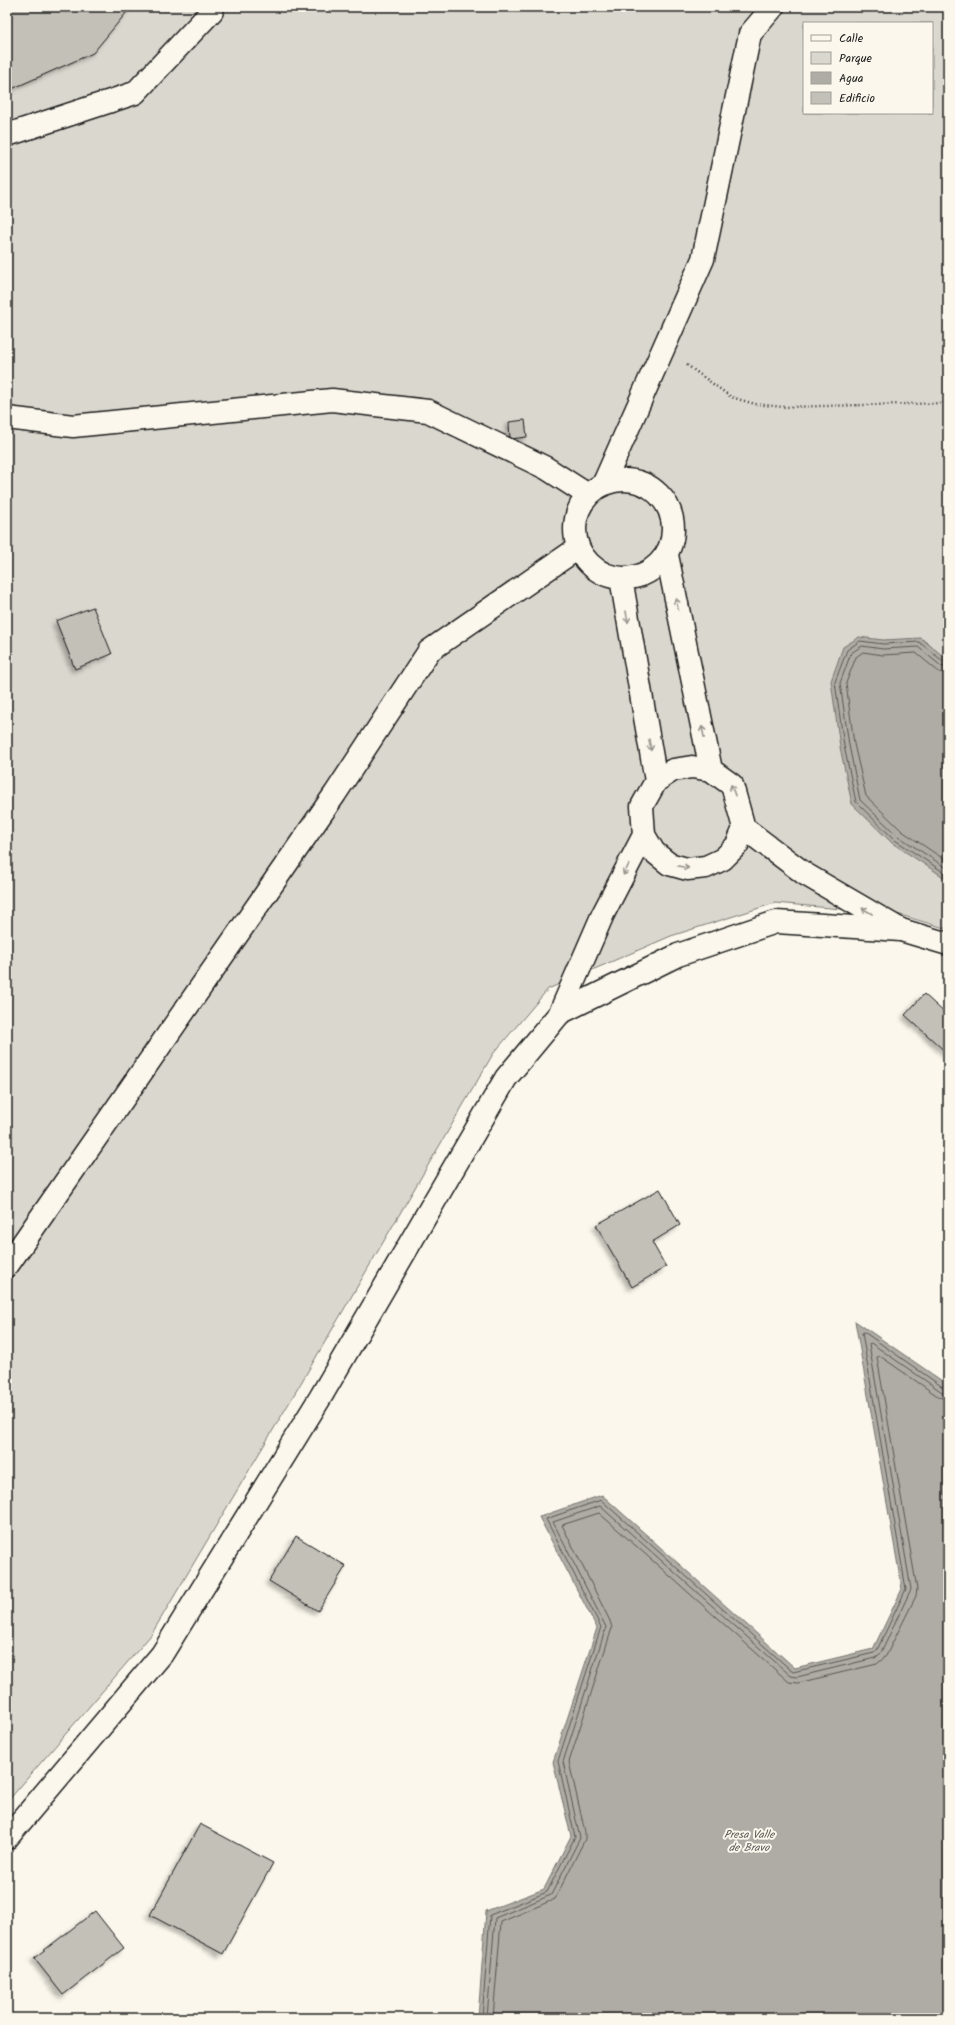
<svg xmlns="http://www.w3.org/2000/svg" width="955" height="2025" font-family="Kalam,sans-serif">
<style>
.green{fill:#dad7ce;stroke:#7b7a75;fill-rule:evenodd}
.water{fill:#afaca5;stroke:#74726e}
.lines{fill:none;stroke-linecap:round;stroke-linejoin:round}
.shore{stroke:#575653;stroke-width:1}
.building{fill:#c3c0b8;stroke:#1c1c1c;filter:url(#shadow)}
.street-casing{stroke:#1c1c1c;stroke-width:25}
.secondary-casing{stroke:#1c1c1c;stroke-width:25}
.path{stroke:#1c1c1c;stroke-width:2.5;stroke-dasharray:1 3;stroke-linecap:butt}
.street{stroke:#fbf7ec;stroke-width:22}
.secondary{stroke:#fbf7ec;stroke-width:22}
.oneway{stroke:#97948e}
.labels{text-anchor:middle;stroke-width:4;stroke-linejoin:round;paint-order:stroke}
.water-label{font-size:11px;font-style:italic;fill:#575653;stroke:#fbf7ec}
</style>
<defs>
<filter id="shadow"><feDropShadow dx="-3.5" dy="3.5" stdDeviation="2" flood-color="#0004"/></filter>
</defs>
<rect width="100%" height="100%" fill="#fbf7ec"/>
<filter id="ink" filterUnits="userSpaceOnUse"><feTurbulence type="fractalNoise" baseFrequency=".025" numOctaves="2"/><feDisplacementMap in="SourceGraphic" scale="8" xChannelSelector="R" yChannelSelector="G"/><feConvolveMatrix kernelMatrix="1 2 1 2 8 2 1 2 1" color-interpolation-filters="sRGB"/></filter>
<g filter="url(#ink)">
<path class="green" d="M7 7H948V929L897 914 775 903 671 936 548 989 493 1054 301 1383 151 1635 7 1802ZM804 23H932V113H804Z"/>
<path class="water" d="M859 637 883 640 921 638 948 660V880L892 843 852 804 840 747 831 681 843 647Z
M855 1321 948 1385V2018H478L486 1911 544 1889 571 1836 553 1762 597 1628 539 1517 602 1495 795 1668 873 1649 902 1589Z"/>
<g class="lines">
<path class="shore" d="M948 663 944 662 919 642 883 644 860 641 847 650 835 682 844 746 856 802 895 840 948 875
M948 668 941 666 918 647 883 649 862 646 851 653 840 683 849 745 860 800 898 836 948 869
M948 674 939 672 916 653 883 655 863 652 856 657 846 683 854 744 866 796 902 831 948 862
M482 2018 490 1915 547 1892 575 1837 558 1761 601 1627 546 1519 601 1500 793 1672 874 1653 877 1650 906 1589 862 1333 864 1332 944 1388H948
M487 2018 495 1918 551 1895 580 1838 563 1762 606 1627 553 1522 600 1506 791 1676 797 1677 875 1658 881 1653 911 1589 869 1344 871 1343 942 1392 948 1393
M493 2018 501 1922 555 1899 585 1839V1832L569 1762 612 1628 610 1621 562 1525 599 1513 789 1682 798 1683 877 1664 886 1656 916 1596 917 1589 877 1357 880 1356 939 1397 948 1400"/>
</g>
<path class="building" d="M7 7H131L93 53 7 91Z
M525 420 527 437 510 439 509 422Z
M93 607 112 654 75 669 56 621Z
M924 994 948 1016V1054L905 1015Z
M660 1189 680 1225 652 1242 666 1267 632 1287 596 1225Z
M296 1536 346 1566 318 1611 269 1581Z
M200 1824 273 1863 223 1954 150 1915Z
M95 1911 124 1948 63 1995 34 1958Z"/>
<g class="lines">
<defs>
<path id="street" d="M7 135 135 93 212 11 213 7
M7 418 73 426 332 400 428 411 546 468 588 495
M575 529a49 49 0 1 1 98 0a49 49 0 1 1-98 0Z
M603 485 703 259 750 34 773 7
M667 555 711 770
M621 578 656 781
M744 828 737 845 723 859 706 867 687 869 669 864 654 852 644 835 642 806 656 781 673 770 692 767 711 770 732 785 744 828 805 874 901 930
M560 1013 603 914 644 835
M7 1266 335 794 429 651 578 548"/>
<path id="secondary" d="M7 1838 162 1654 320 1398 506 1078 560 1013 678 955 776 922 901 930 948 944"/>
</defs>
<use href="#street" class="street-casing"/>
<use href="#secondary" class="secondary-casing"/>
<path class="path" d="M687 365 731 397 755 404 783 407 948 403"/>
<use href="#street" class="street"/>
<use href="#secondary" class="secondary"/>
</g>
<defs><path id="oneway-shaft" d="M-6 0H5M1.5-3L5.5 0L1.5 3" fill="none" stroke-width="1.6" stroke-linecap="round" stroke-linejoin="round"/></defs>
<g class="oneway">
<use href="#oneway-shaft" transform="translate(677 604) rotate(-102)"/>
<use href="#oneway-shaft" transform="translate(627 617) rotate(80)"/>
<use href="#oneway-shaft" transform="translate(703 732) rotate(-102)"/>
<use href="#oneway-shaft" transform="translate(650 745) rotate(80)"/>
<use href="#oneway-shaft" transform="translate(733 790) rotate(-110)"/>
<use href="#oneway-shaft" transform="translate(683 867) rotate(12)"/>
<use href="#oneway-shaft" transform="translate(626 870) rotate(117)"/>
<use href="#oneway-shaft" transform="translate(867 911) rotate(-150)"/>
</g>
</g>
<g class="labels">
<g class="water-label">
<text x="749" y="1838">Presa Valle<tspan x="749" dy="13">de Bravo</tspan></text>
</g>
</g>
<rect width="955" height="2025" fill="none" stroke="#fbf7ec" stroke-width="24"/>
<rect x="12" y="12" width="931" height="2001" fill="none" stroke="#1c1c1c" stroke-width="1.5" filter="url(#ink)"/>
<rect x="803" y="22" width="130" height="92" fill="#fbf7ec" stroke="#a29f99"/>
<rect x="811" y="35" width="20" height="6" fill="#fbf7ec" stroke="#a29f99"/>
<text x="839" y="42" font-size="12" fill="#1c1c1c">Calle</text>
<rect x="811" y="52" width="20" height="12" fill="#dad7ce" stroke="#a29f99"/>
<text x="839" y="62" font-size="12" fill="#1c1c1c">Parque</text>
<rect x="811" y="72" width="20" height="12" fill="#afaca5" stroke="#a29f99"/>
<text x="839" y="82" font-size="12" fill="#1c1c1c">Agua</text>
<rect x="811" y="92" width="20" height="12" fill="#c3c0b8" stroke="#a29f99"/>
<text x="839" y="102" font-size="12" fill="#1c1c1c">Edificio</text>
</svg>
